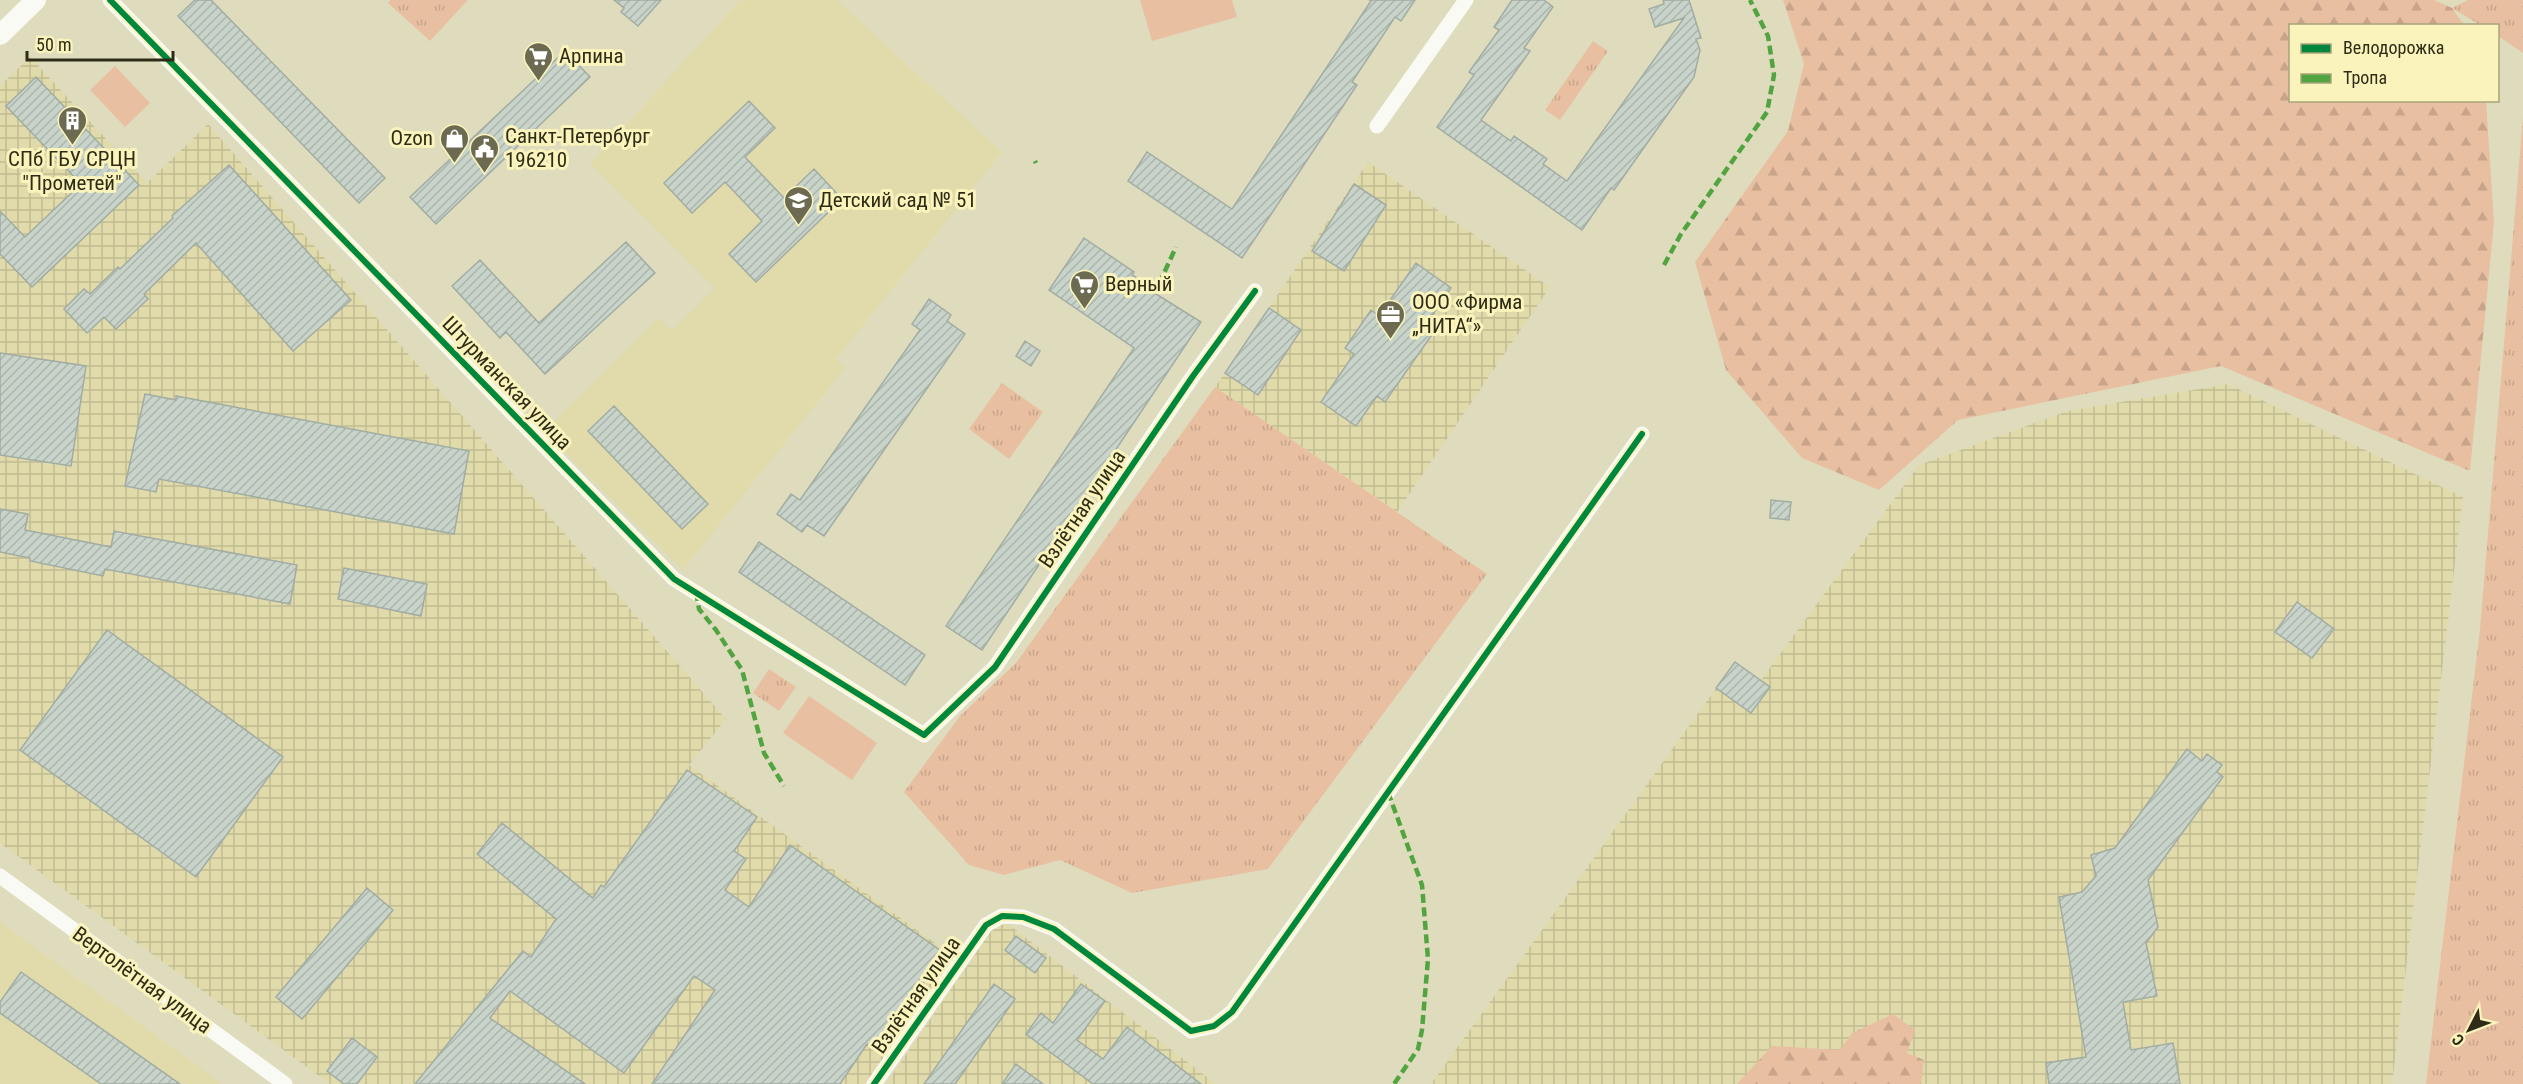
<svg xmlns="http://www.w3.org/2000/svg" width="2523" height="1084" font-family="'Roboto Condensed',sans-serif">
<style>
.built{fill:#e1dbab}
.industrial{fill:url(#industrial-grid)}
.grass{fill:url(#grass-tufts)}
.forest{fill:url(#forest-firs)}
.garden{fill:#e9bfa1}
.building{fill:url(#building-hatch);stroke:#a1aca2;stroke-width:1.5}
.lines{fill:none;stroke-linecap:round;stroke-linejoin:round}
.minor{stroke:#fafaf5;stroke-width:15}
.tertiary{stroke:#fafaf5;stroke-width:20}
.quiet{stroke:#52a440;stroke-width:4.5;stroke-dasharray:9 4.5;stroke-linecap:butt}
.cycleway-casing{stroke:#faf4bc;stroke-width:10}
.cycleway{stroke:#00873e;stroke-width:6}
.labels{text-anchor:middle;stroke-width:6;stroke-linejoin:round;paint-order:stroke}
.poi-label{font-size:21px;fill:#2e2c16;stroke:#faf4bc;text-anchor:start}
.street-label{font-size:21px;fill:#2e2c16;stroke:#faf4bc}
</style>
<defs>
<pattern id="industrial-grid" width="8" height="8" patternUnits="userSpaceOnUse" patternTransform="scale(1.5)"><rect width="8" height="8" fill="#e1dbab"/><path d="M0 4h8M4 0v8" fill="none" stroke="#c1bc92"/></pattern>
<pattern id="grass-tufts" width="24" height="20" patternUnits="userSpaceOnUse" patternTransform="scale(1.5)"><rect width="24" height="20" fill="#e9bfa1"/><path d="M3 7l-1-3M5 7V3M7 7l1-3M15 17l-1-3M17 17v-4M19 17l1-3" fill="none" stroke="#c8a48a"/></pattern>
<pattern id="forest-firs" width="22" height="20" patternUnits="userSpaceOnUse" patternTransform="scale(1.5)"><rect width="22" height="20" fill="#e9bfa1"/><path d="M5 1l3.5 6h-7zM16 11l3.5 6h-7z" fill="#c8a48a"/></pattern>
<pattern id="building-hatch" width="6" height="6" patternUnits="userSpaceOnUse" patternTransform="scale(1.5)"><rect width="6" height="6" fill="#c8d3ca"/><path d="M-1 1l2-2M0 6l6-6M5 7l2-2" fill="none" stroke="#acb5ad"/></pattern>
</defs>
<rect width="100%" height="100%" fill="#dfdcbe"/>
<path class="built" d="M740 0H837L1002 152 836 359 846 367 683 570 549 437 550 425 659 318 672 330 715 288 590 164Z
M0 922 223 1084H0Z"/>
<path class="industrial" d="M30 57 147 183 208 124 726 719 689 765 957 959 865 1084H330L0 843V86Z
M1368 162 1550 287 1397 512 1215 387Z
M2228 384 2463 497 2392 1084H1431L1735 662 1761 680 1919 465 2068 411Z
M1000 918 1216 1084H886Z"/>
<path class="grass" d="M390 0H468L430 41 388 3Z
M2468 0H2523V53L2498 36V26L2480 25 2452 8Z
M1593 41 1608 51 1560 120 1545 110Z
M2523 117V1084H2426L2480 629Z
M1002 383 1043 412 1009 459 969 429Z
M1215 387 1487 574 1268 869 1132 893 1060 860 1004 875 969 865 904 792 960 716 1016 663Z
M769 669 796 687 779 711 753 693Z"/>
<path class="forest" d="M1783 0H2434L2452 8 2464 25 2290 26V100L2486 101 2494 222 2470 471 2221 366 1958 420 1879 490 1802 458 1726 370 1695 262 1788 131 1804 64Z
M1893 1014 1915 1030 1907 1053 1924 1060 1921 1084H1737L1772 1046 1840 1050 1852 1033Z"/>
<path class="garden" d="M1140 0H1232L1237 17 1152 41Z
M115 66 150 103 125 127 90 90Z
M809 696 877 743 852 780 783 733Z"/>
<path class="building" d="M195 0H211L385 178 359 203 178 16Z
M614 0H661L638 26 621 12 624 8Z
M1369 0H1415L1401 21 1395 17 1352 82 1357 85 1242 258 1128 181 1147 152 1232 209 1371 1Z
M1512 0H1544L1553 7 1524 48 1530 51 1481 120 1511 141 1514 136 1547 159 1543 164 1567 181 1684 18 1655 27 1649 9 1664 4 1663 0H1689L1701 38 1696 39 1700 50 1694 77 1614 190 1611 188 1582 230 1437 127 1474 75 1469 72 1499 30 1494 27Z
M565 51 590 77 436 224 410 197Z
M36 77 139 185 32 287 0 254V211L25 237 81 184 6 106Z
M749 101 775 128 745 157 784 198 814 169 842 199 756 282 729 254 762 221 725 182 692 213 664 183Z
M229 165 351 300 293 351 196 243 144 294 148 299 116 329 104 317 87 333 64 309 84 289 90 294 118 267 120 269 173 218 172 216Z
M1354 184 1386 205 1344 271 1312 251Z
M1084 238 1134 272 1132 275 1142 281 1140 284 1201 322 982 650 946 626 1134 348 1049 290Z
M626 242 655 273 545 374 506 332 500 338 452 286 480 260 539 323Z
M1416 263 1451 288 1427 323 1436 329 1385 402 1377 396 1356 426 1321 402 1354 354 1345 348 1371 310 1379 316Z
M929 299 951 315 947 321 965 334 824 536 807 525 802 532 777 514 791 494 800 500 920 330 912 324Z
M1269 308 1301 330 1258 395 1225 373Z
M1025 341 1040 351 1031 366 1016 356Z
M0 353 86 366 71 466 0 455Z
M145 394 176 400V396L469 451 454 534 159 479 156 492 125 486Z
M614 406 708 504 682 529 588 431Z
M1771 500 1791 502 1789 520 1770 518Z
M0 509 28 514 25 530 111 547 114 531 297 565 290 604 105 569 103 576 30 561V558L0 552Z
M759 542 925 655 905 685 739 572Z
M344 568 427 584 421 616 338 599Z
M2297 602 2334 629 2312 658 2275 632Z
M107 630 283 757 196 877 20 750Z
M1735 662 1770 687 1751 713 1716 688Z
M2187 749 2202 761 2207 754 2222 765 2217 772 2223 777 2148 880 2158 927 2146 943 2157 996 2123 1002 2131 1050 2173 1043 2180 1084H2049L2046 1063 2086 1057 2059 897 2082 892 2096 876 2091 855 2115 848Z
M687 770 757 817 734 851 746 859 725 890 749 907 790 845 944 953 921 986 926 989 915 1005 909 1001 875 1049 867 1044 840 1084H652L715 990 694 976 624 1073 510 991 490 1018 585 1084H415L523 951 531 957 556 919 477 854 502 823 593 898 601 885 604 887Z
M367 888 393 910 302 1019 276 997Z
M1016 936 1046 958 1035 973 1005 950Z
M21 972 180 1084H101L0 1013V1002Z
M994 984 1015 999 955 1084H924Z
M1081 984 1105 1001 1077 1040 1103 1059 1127 1027 1201 1084H1093L1026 1034 1041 1013 1053 1023Z
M352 1038 377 1057 357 1084H344L327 1071Z
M1016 1064 1043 1084H1002Z"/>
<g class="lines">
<path class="minor" d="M110 0 674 579 924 735 995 667 1193 376 1255 291
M1377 126 1466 0
M0 876 285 1084
M874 1084 986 925 1002 916 1023 917 1054 929 1191 1031 1214 1026 1232 1012 1642 434"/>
<path class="tertiary" d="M0 35 36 0"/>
<path class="quiet" d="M1035 161 1036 163
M1664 265 1681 234 1767 112 1774 75 1768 36 1750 0
M1159 284 1176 247
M696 592 699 609 716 630 742 670 764 753 784 786
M1388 792 1422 885 1428 959 1422 1030 1418 1049 1394 1084"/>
<defs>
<path id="cycleway" d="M110 0 674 579 924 735 995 667 1193 376 1255 291
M874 1084 986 925 1002 916 1023 917 1054 929 1191 1031 1214 1026 1232 1012 1642 434"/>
</defs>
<use href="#cycleway" class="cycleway-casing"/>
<use href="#cycleway" class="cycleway"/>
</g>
<defs>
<symbol id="supermarket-pin" viewBox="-11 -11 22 30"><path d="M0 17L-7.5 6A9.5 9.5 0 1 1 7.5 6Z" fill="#6c6a51" stroke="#faf4bc"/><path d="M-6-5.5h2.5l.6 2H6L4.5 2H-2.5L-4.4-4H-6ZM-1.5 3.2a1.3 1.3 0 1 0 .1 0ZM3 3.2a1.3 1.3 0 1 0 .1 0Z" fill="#fff"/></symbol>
<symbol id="building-pin" viewBox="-11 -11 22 30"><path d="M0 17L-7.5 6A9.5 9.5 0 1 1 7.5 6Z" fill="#6c6a51" stroke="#faf4bc"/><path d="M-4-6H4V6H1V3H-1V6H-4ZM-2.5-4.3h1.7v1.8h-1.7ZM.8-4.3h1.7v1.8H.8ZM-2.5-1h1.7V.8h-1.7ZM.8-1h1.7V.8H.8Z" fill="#fff"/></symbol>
<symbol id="shop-pin" viewBox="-11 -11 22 30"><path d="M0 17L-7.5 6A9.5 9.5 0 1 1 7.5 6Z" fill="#6c6a51" stroke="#faf4bc"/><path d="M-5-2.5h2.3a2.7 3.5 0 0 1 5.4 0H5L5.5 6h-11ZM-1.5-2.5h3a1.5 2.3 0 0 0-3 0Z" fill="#fff"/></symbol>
<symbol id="civic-pin" viewBox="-11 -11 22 30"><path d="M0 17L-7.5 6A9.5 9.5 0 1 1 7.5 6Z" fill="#6c6a51" stroke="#faf4bc"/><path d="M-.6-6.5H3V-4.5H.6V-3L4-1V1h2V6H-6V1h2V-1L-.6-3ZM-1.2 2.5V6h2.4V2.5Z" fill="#fff"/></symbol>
<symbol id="school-pin" viewBox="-11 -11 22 30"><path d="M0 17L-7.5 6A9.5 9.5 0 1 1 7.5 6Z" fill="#6c6a51" stroke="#faf4bc"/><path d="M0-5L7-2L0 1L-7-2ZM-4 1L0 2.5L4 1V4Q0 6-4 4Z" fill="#fff"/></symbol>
<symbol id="office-pin" viewBox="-11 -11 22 30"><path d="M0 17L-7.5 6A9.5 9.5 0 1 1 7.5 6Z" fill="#6c6a51" stroke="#faf4bc"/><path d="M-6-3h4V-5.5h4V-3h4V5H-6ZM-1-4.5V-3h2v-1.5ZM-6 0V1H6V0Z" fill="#fff"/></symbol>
</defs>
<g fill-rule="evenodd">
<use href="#supermarket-pin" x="522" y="40" width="33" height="45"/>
<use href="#building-pin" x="56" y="104" width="33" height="45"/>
<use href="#shop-pin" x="438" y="122" width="33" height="45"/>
<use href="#civic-pin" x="468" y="132" width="33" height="45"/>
<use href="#school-pin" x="782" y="184" width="33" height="45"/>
<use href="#supermarket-pin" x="1068" y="268" width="33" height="45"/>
<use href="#office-pin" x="1374" y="298" width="33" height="45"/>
</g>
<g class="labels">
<g class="poi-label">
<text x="559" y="63">Арпина</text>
<text x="505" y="143">Санкт-Петербург<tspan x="505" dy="24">196210</tspan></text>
<text x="433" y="145" text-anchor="end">Ozon</text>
<text x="72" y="166" text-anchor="middle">СПб ГБУ СРЦН<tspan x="72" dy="24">"Прометей"</tspan></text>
<text x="819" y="207">Детский сад № 51</text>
<text x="1105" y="291">Верный</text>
<text x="1412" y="309">ООО «Фирма<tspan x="1412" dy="24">„НИТА“»</tspan></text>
</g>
<g class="street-label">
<text transform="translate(507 383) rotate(46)" y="7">Штурманская улица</text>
<text transform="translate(1082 509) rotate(-56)" y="7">Взлётная улица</text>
<text transform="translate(142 980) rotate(36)" y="7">Вертолётная улица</text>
<text transform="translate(916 995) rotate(-55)" y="7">Взлётная улица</text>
</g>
</g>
<rect x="2289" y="24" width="210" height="78" fill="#faf4bc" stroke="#a8a47a" stroke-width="1.5"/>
<rect x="2301" y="44" width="30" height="9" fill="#00873e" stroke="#a8a47a" stroke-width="1.5"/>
<text x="2343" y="54" font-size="18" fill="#2e2c16">Велодорожка</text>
<rect x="2301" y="74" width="30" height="9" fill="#52a440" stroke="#a8a47a" stroke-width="1.5"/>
<text x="2343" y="84" font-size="18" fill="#2e2c16">Тропа</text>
<g transform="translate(2469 1030) rotate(228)" stroke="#faf4bc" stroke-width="4.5" paint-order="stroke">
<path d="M0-4.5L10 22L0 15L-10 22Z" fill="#2e2c16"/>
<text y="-9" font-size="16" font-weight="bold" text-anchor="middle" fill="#2e2c16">С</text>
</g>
<path d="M27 51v9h146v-9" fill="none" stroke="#2e2c16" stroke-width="3"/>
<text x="36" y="51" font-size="18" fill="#2e2c16" stroke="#faf4bc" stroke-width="4.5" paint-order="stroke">50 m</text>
</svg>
